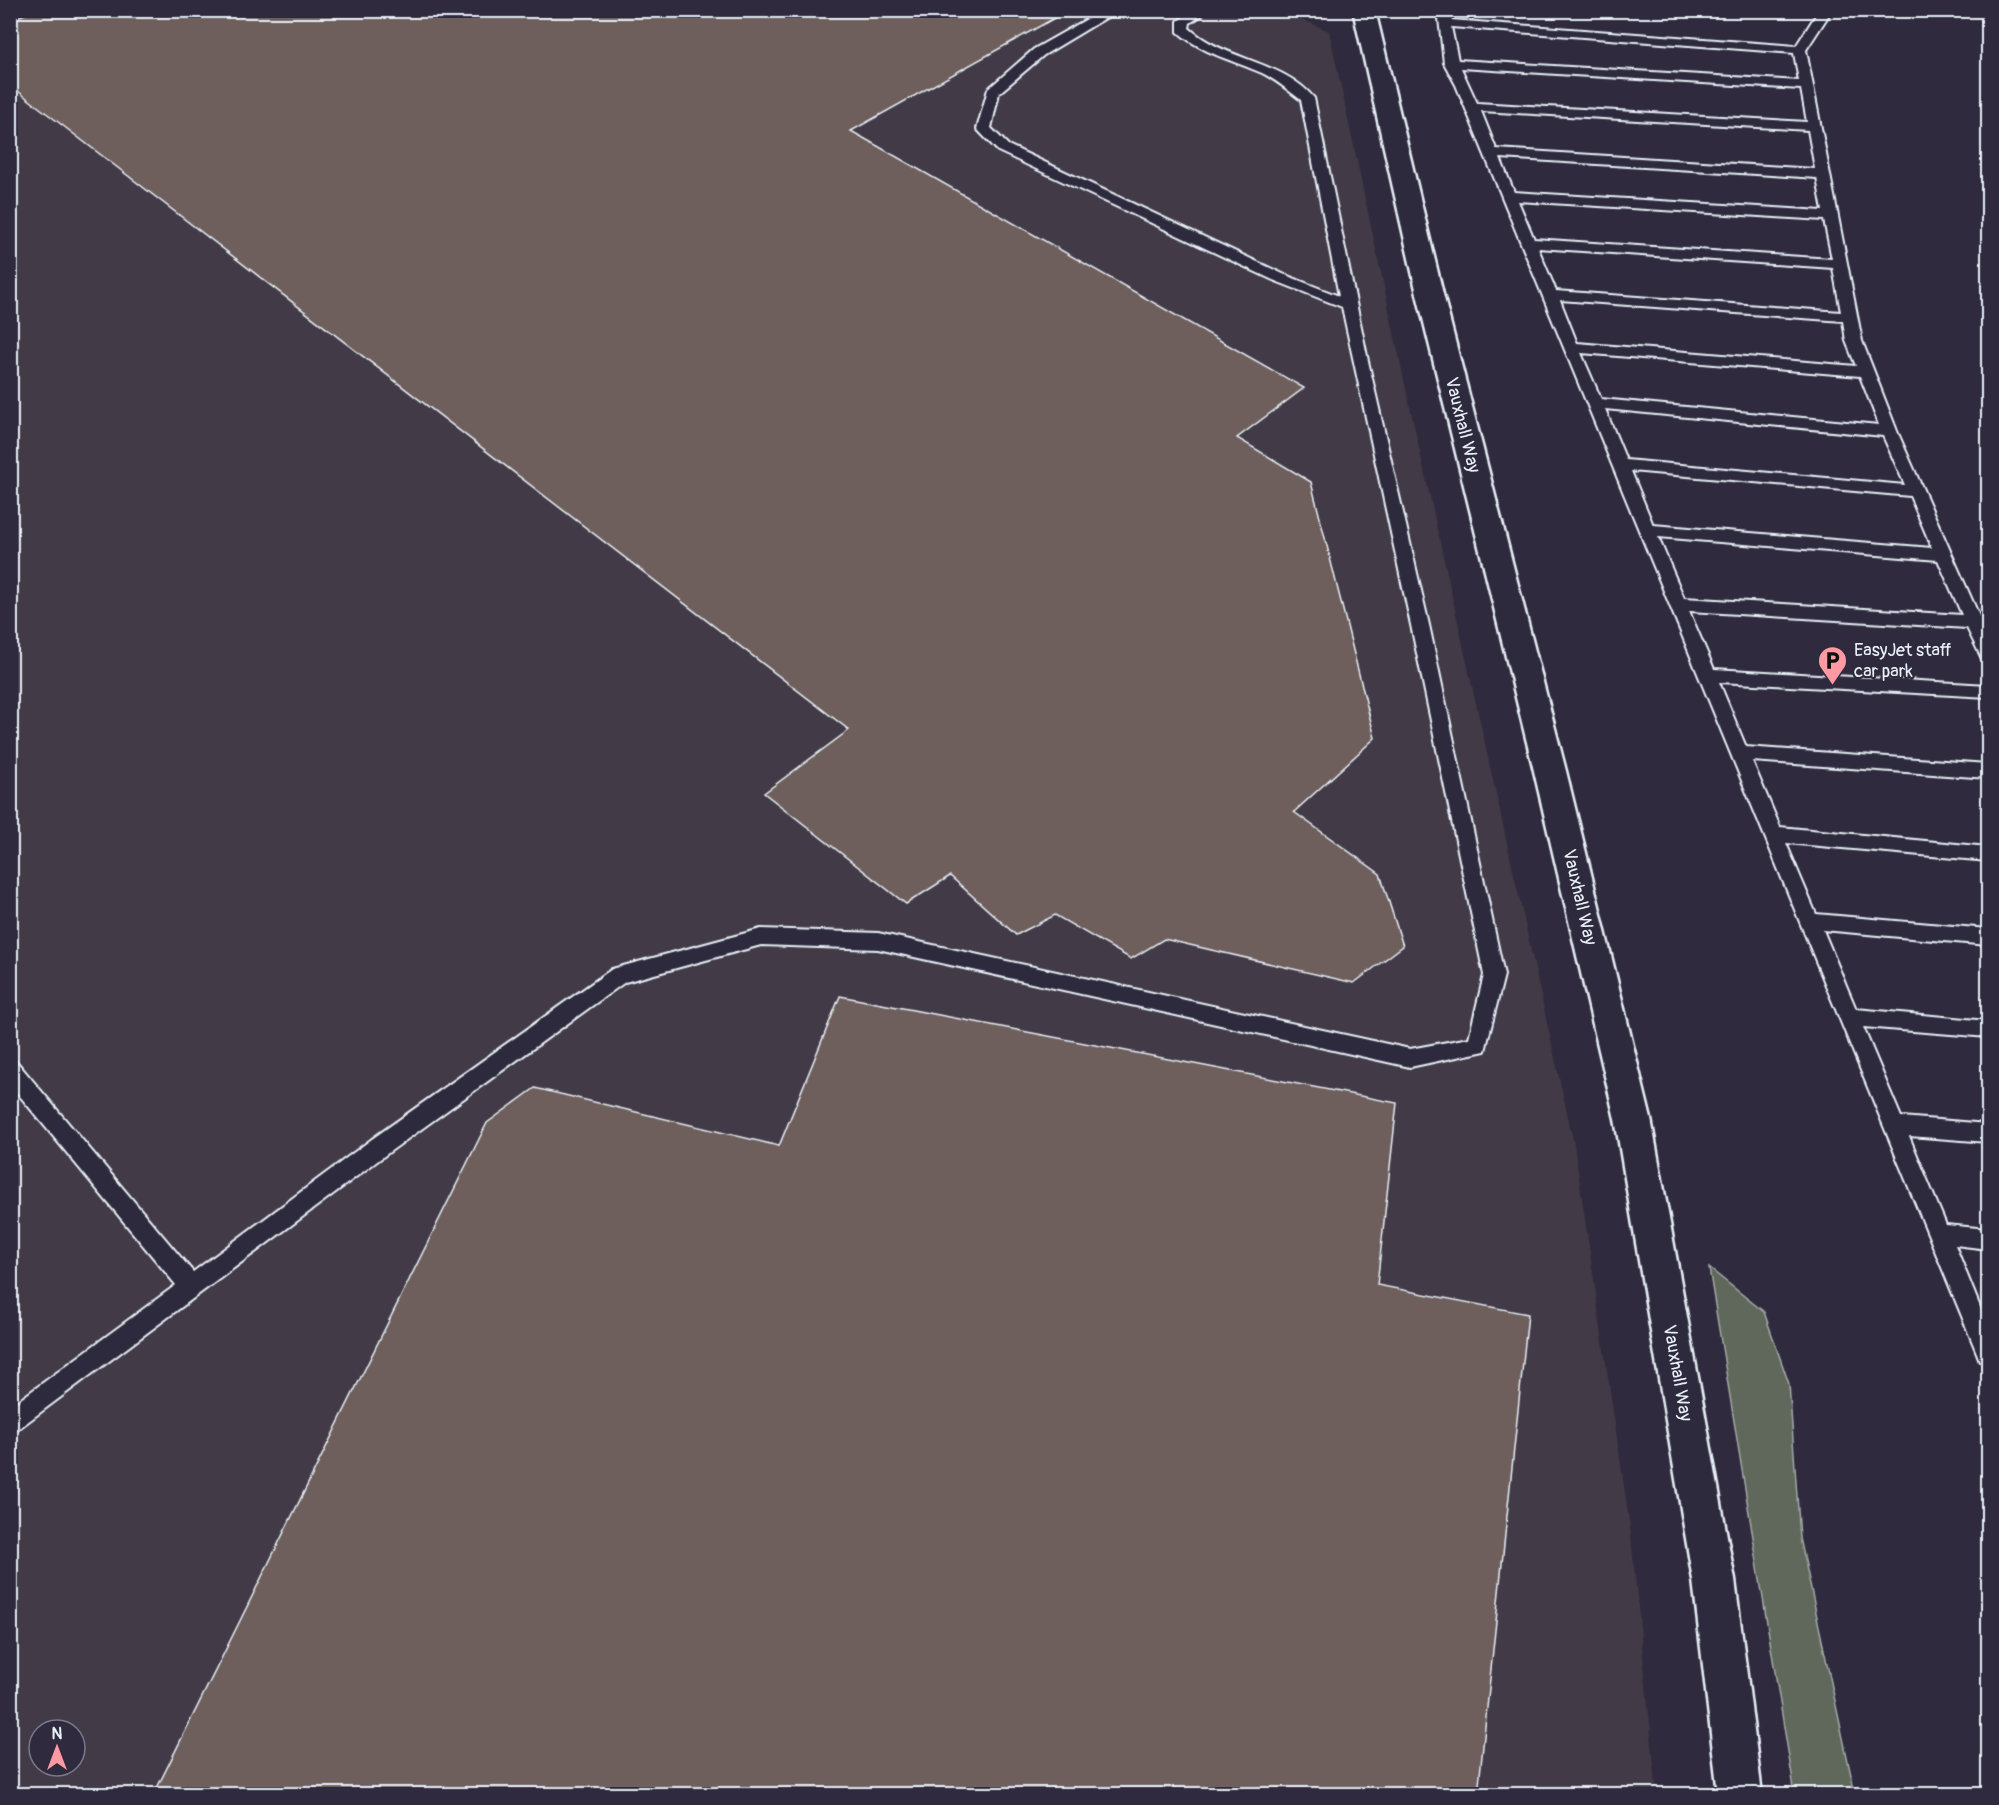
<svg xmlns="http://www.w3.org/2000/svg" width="1999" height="1805" font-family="Pangolin,sans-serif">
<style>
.built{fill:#423a46;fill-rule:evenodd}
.green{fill:#60675b;stroke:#a4acaa;stroke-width:1.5}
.building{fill:#6e5f5b;stroke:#e8f1f8;stroke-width:1.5}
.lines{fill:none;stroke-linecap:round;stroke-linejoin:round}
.lane-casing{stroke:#e8f1f8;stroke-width:4}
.primary-casing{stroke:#e8f1f8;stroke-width:5}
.lane{fill:#2f2a3d;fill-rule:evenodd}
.primary{fill:#2f2a3d;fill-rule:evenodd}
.labels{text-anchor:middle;stroke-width:4.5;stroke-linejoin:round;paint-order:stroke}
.street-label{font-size:18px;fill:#e8f1f8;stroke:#2f2a3d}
.poi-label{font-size:18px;fill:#e8f1f8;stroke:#2f2a3d;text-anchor:start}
</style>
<rect width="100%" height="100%" fill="#2f2a3d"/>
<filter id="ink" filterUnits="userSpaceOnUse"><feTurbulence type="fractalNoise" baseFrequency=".0167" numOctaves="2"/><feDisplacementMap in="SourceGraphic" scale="12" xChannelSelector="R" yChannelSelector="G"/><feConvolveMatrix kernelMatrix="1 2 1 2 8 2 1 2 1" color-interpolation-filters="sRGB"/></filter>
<g filter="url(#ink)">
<path class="built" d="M1279 10 1329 31 1406 389 1574 1144 1630 1527 1657 1794H11V11ZM39 1730H75V1766H39Z"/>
<path class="green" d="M1709 1268 1764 1312 1789 1384 1800 1538 1855 1794H1795Z"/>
<path class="building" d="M35 10H1069L851 131 1304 388 1237 438 1311 482 1375 738 1294 812 1380 874 1403 946 1354 983 1164 939 1131 959 1055 915 1016 935 950 876 906 904 764 793 849 730 10 85V20Z
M840 996 1397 1103 1377 1285 1528 1314 1478 1794H154L487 1123 535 1088 779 1146Z"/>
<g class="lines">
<defs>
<path id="lane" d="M1103 10H1119L1044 55 999 93 991 128 1008 145 1283 274 1339 296 1301 100C1288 90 1276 80 1262 73 1233 60 1203 54 1178 32V21L1193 10H1209L1190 23 1189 28C1225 61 1282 60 1314 98L1368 361 1429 625 1504 975 1485 1051 1410 1067 878 949 761 945 625 982 388 1153 18 1429 10 1432V1407L176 1285 10 1084V1059L17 1062 193 1272 372 1139 612 969 761 929 878 933 1410 1049 1469 1038 1484 975 1411 625 1342 307 1273 280 998 151 977 129 988 89 1034 49Z
M1438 10H1450L1451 20 1796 46 1819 10H1832L1806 50 1862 341 1897 431 1988 636V661L1982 659 1967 628 1689 611 1714 669 1988 685V697L1719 682 1746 747 1988 764V778L1752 761 1780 827 1988 847V861L1786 843 1816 914 1988 929V945L1823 930 1856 1009 1988 1021V1037L1863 1027 1901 1117 1988 1124V1142L1909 1136 1946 1225 1988 1229V1249L1955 1245 1988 1327V1363L1980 1361 1977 1353 1456 85 1444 63ZM1451 27 1794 53 1799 81 1458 60ZM1461 68 1801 89 1807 122 1477 103ZM1481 111 1808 130 1815 169 1496 149ZM1500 158 1817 178 1823 211 1514 192ZM1518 201 1824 220 1832 259 1534 239ZM1538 248 1833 268 1841 312 1556 291ZM1560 300 1843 321 1846 341 1856 366 1577 343ZM1581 353 1860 376 1879 425 1601 399ZM1605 409 1883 436 1905 485 1626 460ZM1631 471 1910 496 1932 548 1653 525ZM1658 537 1938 560 1962 615 1684 598Z"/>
<path id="primary" d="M1353 10H1375L1443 294 1566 771 1651 1119 1735 1580 1762 1794H1718L1693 1580 1615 1119 1534 771 1417 294Z"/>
</defs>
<use href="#lane" class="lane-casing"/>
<use href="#primary" class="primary-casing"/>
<use href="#lane" class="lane"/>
<use href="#primary" class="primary"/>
</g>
</g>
<defs>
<symbol id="parking-pin" viewBox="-11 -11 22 30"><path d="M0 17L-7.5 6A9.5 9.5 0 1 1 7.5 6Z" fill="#ff9aa2" stroke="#2f2a3d"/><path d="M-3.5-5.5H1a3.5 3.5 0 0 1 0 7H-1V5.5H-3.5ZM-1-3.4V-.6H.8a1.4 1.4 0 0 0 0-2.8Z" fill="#111"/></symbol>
</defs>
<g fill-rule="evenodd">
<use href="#parking-pin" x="1816" y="644" width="33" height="45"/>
</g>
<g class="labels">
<g class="street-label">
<text transform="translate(1463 425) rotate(76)" y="6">Vauxhall Way</text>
<text transform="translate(1580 897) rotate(77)" y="6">Vauxhall Way</text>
<text transform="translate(1678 1373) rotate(80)" y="6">Vauxhall Way</text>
</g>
<g class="poi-label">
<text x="1854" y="656">EasyJet staff<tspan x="1854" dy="21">car park</tspan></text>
</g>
</g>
<rect width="1999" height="1805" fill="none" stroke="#2f2a3d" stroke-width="36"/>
<rect x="18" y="18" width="1963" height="1769" fill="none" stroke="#e8f1f8" stroke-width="2" filter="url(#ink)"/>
<g transform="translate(57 1748)"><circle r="28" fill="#2f2a3d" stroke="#797a88" stroke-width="1.5"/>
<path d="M0-4.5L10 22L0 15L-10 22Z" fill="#ff9aa2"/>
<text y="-9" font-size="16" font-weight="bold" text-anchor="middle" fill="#e8f1f8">N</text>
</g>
</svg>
